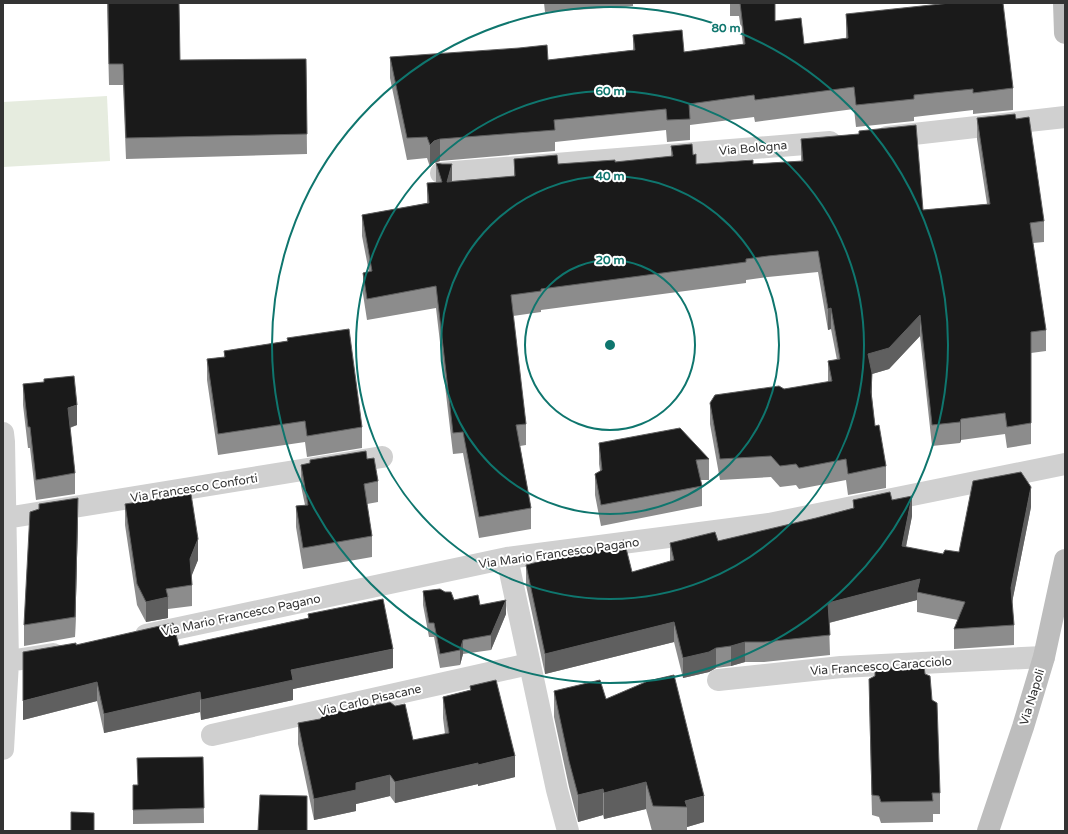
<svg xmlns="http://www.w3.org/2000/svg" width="1068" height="834" font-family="'Varela Round',sans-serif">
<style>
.green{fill:#e6ecdf}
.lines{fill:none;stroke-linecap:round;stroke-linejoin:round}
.street{stroke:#d0d0d0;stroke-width:22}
.secondary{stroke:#bdbdbd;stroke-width:22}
.wall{fill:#8c8c8c}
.shaded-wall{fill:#5f5f5f}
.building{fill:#1a1a1a;stroke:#5f5f5f}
.ring{fill:none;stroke:#0f766e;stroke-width:2}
.labels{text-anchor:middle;stroke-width:4;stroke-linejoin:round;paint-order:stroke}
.street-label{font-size:12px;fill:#333;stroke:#fff}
.centre{fill:#0f766e;stroke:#fff;stroke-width:2}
.ring-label{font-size:12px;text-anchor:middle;font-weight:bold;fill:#0f766e;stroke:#fff;stroke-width:4;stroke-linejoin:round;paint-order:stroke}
</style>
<rect width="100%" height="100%" fill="#fff"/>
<path class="green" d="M107 96 110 161 3 167V102Z"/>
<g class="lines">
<path class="street" d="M887 137 1065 117
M441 173 830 142
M3 433 4 442 8 662 3 749
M6 518 382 457
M507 558 557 790 568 831
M146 635 507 558 769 524 1065 464
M3 662 53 654
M718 680 841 667 1044 657
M212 735 529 664"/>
<path class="secondary" d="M1064 3 1065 33
M988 831 1023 727 1044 657 1065 560"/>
</g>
<path class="wall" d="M107 3H179L180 60 306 59 307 154 126 159 123 85H109Z
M544 3H633V6L545 12Z
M730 3H775V21L804 44 846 38V14L1013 88V110L973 114V110L914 117V121L856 127 854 109 755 122 754 117 690 125V140L667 142 666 130 555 142V151L440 161 434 163 430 167 427 158 407 160 390 78V57L548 60 633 50V35L684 52 743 44 739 16H730Z
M977 118 1016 119 1044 221V242L1033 243 1046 330V351L1031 353V444L1007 448 1005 434 961 440 960 443 932 446 920 336 889 369 872 374V397L875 426 886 466V488L848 495 846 480 799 489 796 485 780 487 771 477 720 480 710 424V403L828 382V361L837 360 831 329 828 330 818 272 768 277 746 280V283L541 310V312L513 316 526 424V445L520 446 531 508V529L479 538 463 453 453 454 436 308 367 320 363 294V273L369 272 362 236V215L427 203V183H436V163L452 181 514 176V159L558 164 615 162 671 157V146L693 155 696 164H753L801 161V139L859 134V131L923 210 987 204 977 139Z
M287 338 362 427V448L307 457 305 442 218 455 207 380V359L224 357V351L287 341Z
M23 384 77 425 70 428 75 473V494L36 500 30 448H28L23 405Z
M599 443 709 459V480H700L702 486V506L601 526 595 495V474L600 471 599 464Z
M367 459 378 481V502L367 504 372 536V557L303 569 296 527V506L305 505 301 486V465L310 463V460Z
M853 500H892L912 516 906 547 943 554 959 552 1031 507 1012 602 1014 625V645L954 649V629L958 620 917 612V600L829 623 830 655 764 662H745L731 666 716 668 709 672 683 678 674 642 545 674 526 585V565L632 572 670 562V543L718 541 816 518 853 508Z
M39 504 78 519 75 637 24 646V625L39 509Z
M125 504 198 560 191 576 192 585V606L168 609V618L146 622 137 605 125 525Z
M423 591 454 600 480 605 506 614 491 650 463 654 460 665 440 668 434 637H429L423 605Z
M308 614 393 668 293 689V700L201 720 200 712 104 733 97 701 23 720 76 645 179 646 308 618Z
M925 674 940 793V814H933V822L881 823 879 817 872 815 869 699V679Z
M470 686 515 777 478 786V784L395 803 390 796 356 804V811L314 820 298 744V723L320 719 346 711 413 740 445 734 443 718V697L470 690Z
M554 691 606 699 704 822 687 827V831H652L646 809 604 819 603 815 578 822 569 787 554 717Z
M203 757 204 823 133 824V785H137Z"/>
<path class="shaded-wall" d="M440 139V161L434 163 430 167V145L434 141Z
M452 164V185L447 182Z
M831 308V329L828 330V309Z
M920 315V336L889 369 872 374 871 413 868 354Z
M77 405V425L68 428V408Z
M961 419V440L960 443V422Z
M1031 487V507L1011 608V588Z
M912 496V516L902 566V546Z
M78 498V519L75 637V617Z
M198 539V560L190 580V559Z
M920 579 917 592V600L828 623V603Z
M168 597V618L146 622V602Z
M506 600V614L491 650V635Z
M674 622V642L545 674V654Z
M463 640V654L460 665V650Z
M745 642V662L731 666V646Z
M716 648V668L709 672 683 678V658Z
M393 649V668L293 689V700L201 720V700L291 670Z
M97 682V701L23 720V701Z
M200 692V712L104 733V714Z
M515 756V777L478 786V765Z
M478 763V784L395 803V782Z
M390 775V796L356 804V811L314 820V799L356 783Z
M646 782V809L604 819V793Z
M603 789V815L578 822V795Z
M704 796V822L687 827V807L685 801Z"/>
<path class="building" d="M108 3H179L180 60 306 59 307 134 126 138 123 64H109Z
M740 3H775V21L801 18 804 44 848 38 846 14 950 3H1003L1013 88 973 93V89L914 95V99L856 105 854 87 755 100 754 95 689 104 690 119 667 120 666 109 554 120 555 130 440 139 434 141 430 145 427 137 407 138 390 57 519 48 547 45 548 60 635 50 633 35 682 30 684 52 745 44Z
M1015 114 1016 119 1029 117 1044 221 1030 223 1046 330 1031 332V423L1007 427 1005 413 961 419 960 422 932 425 920 315 889 348 868 354 872 373 871 392 875 426 879 425 886 466 848 474 846 459 799 468 796 464 780 466 771 456 720 459 710 403 715 395 779 386 784 389 832 381 828 361 840 359 831 308 828 309 818 251 768 256 746 259V262L541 289V291L511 295 526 424 516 425 531 508 479 517 463 432 453 433 436 286 367 299 363 273 372 271 362 215 429 203 427 183 442 182 436 163 442 164H452L447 182 515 176 514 159 557 155 558 164 615 160V162L673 156 671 146 692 144 693 155 696 154V164L753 160V164L803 161 801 139 859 134V131L916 125 923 210 990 204 977 118Z
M349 329 362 427 307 436 305 421 218 434 207 359 225 357 224 351 288 341 287 338Z
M74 376 77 405 68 408 75 473 36 480 30 427H28L23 384 44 382V379Z
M680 428 709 459 696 460 702 486 601 505 595 474 602 470 599 443Z
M366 451 367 459 374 458 378 481 364 484 372 536 303 548 296 506 308 505 301 465 310 463V460Z
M1021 472 1031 487 1011 588 1014 625 954 629 965 602 917 592 920 579 828 603 830 635 764 642H745L731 646 716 648 709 652 683 658 674 622 545 654 526 565 624 540 632 572 674 560 670 543 715 532 718 541 816 518 854 508 853 500 890 492 892 500 912 496 902 546 943 554 945 550 959 552 973 481Z
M191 494 198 539 190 559 192 585 166 589 168 597 146 602 137 584 125 504Z
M78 498 75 617 24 625 30 512 39 509V504Z
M440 589 445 592H451L454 600 478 595 480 605 506 600 491 635 463 640 460 650 440 654 434 623H429L423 591Z
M383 599 393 649 291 670 293 680 201 700 200 692 104 714 97 682 23 701V652L76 643V645L173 623 179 646 309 618 308 614Z
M924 666 925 674 930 676 932 700 937 703 940 793H932L933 801 881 802 879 796 872 795 869 679 875 676V667Z
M674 675 704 796 685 801 687 807 653 806 646 782 604 793 603 789 578 795 569 761 554 691 600 680 606 699 648 681Z
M496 680 515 756 478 765V763L395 782 390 775 356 783V790L314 799 298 723 320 719 325 714 346 710V711L390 702 395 706 405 704 413 740 449 733 443 697 471 690 470 686Z
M203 757 204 808 133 810V785H138L137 758Z
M260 795 307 796V831H258Z
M71 812 94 813V831H71Z"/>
<g class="ring">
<circle cx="610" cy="345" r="85"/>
<circle cx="610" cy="345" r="169"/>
<circle cx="610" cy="345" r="254"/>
<circle cx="610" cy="345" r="338"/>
</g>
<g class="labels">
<g class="street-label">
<text transform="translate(753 148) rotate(-5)" y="4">Via Bologna</text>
<text transform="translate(194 488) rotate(-9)" y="4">Via Francesco Conforti</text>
<text transform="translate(559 553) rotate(-8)" y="4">Via Mario Francesco Pagano</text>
<text transform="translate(241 615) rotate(-12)" y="4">Via Mario Francesco Pagano</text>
<text transform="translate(881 666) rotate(-4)" y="4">Via Francesco Caracciolo</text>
<text transform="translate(1032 697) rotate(-73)" y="4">Via Napoli</text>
<text transform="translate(370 700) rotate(-13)" y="4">Via Carlo Pisacane</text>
</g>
</g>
<circle cx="610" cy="345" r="6" class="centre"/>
<g class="ring-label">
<text x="726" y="32">80 m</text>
<text x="610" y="95">60 m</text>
<text x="610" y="180">40 m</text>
<text x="610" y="264">20 m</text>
</g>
<rect width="1068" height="834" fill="none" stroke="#333333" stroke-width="8"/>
</svg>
